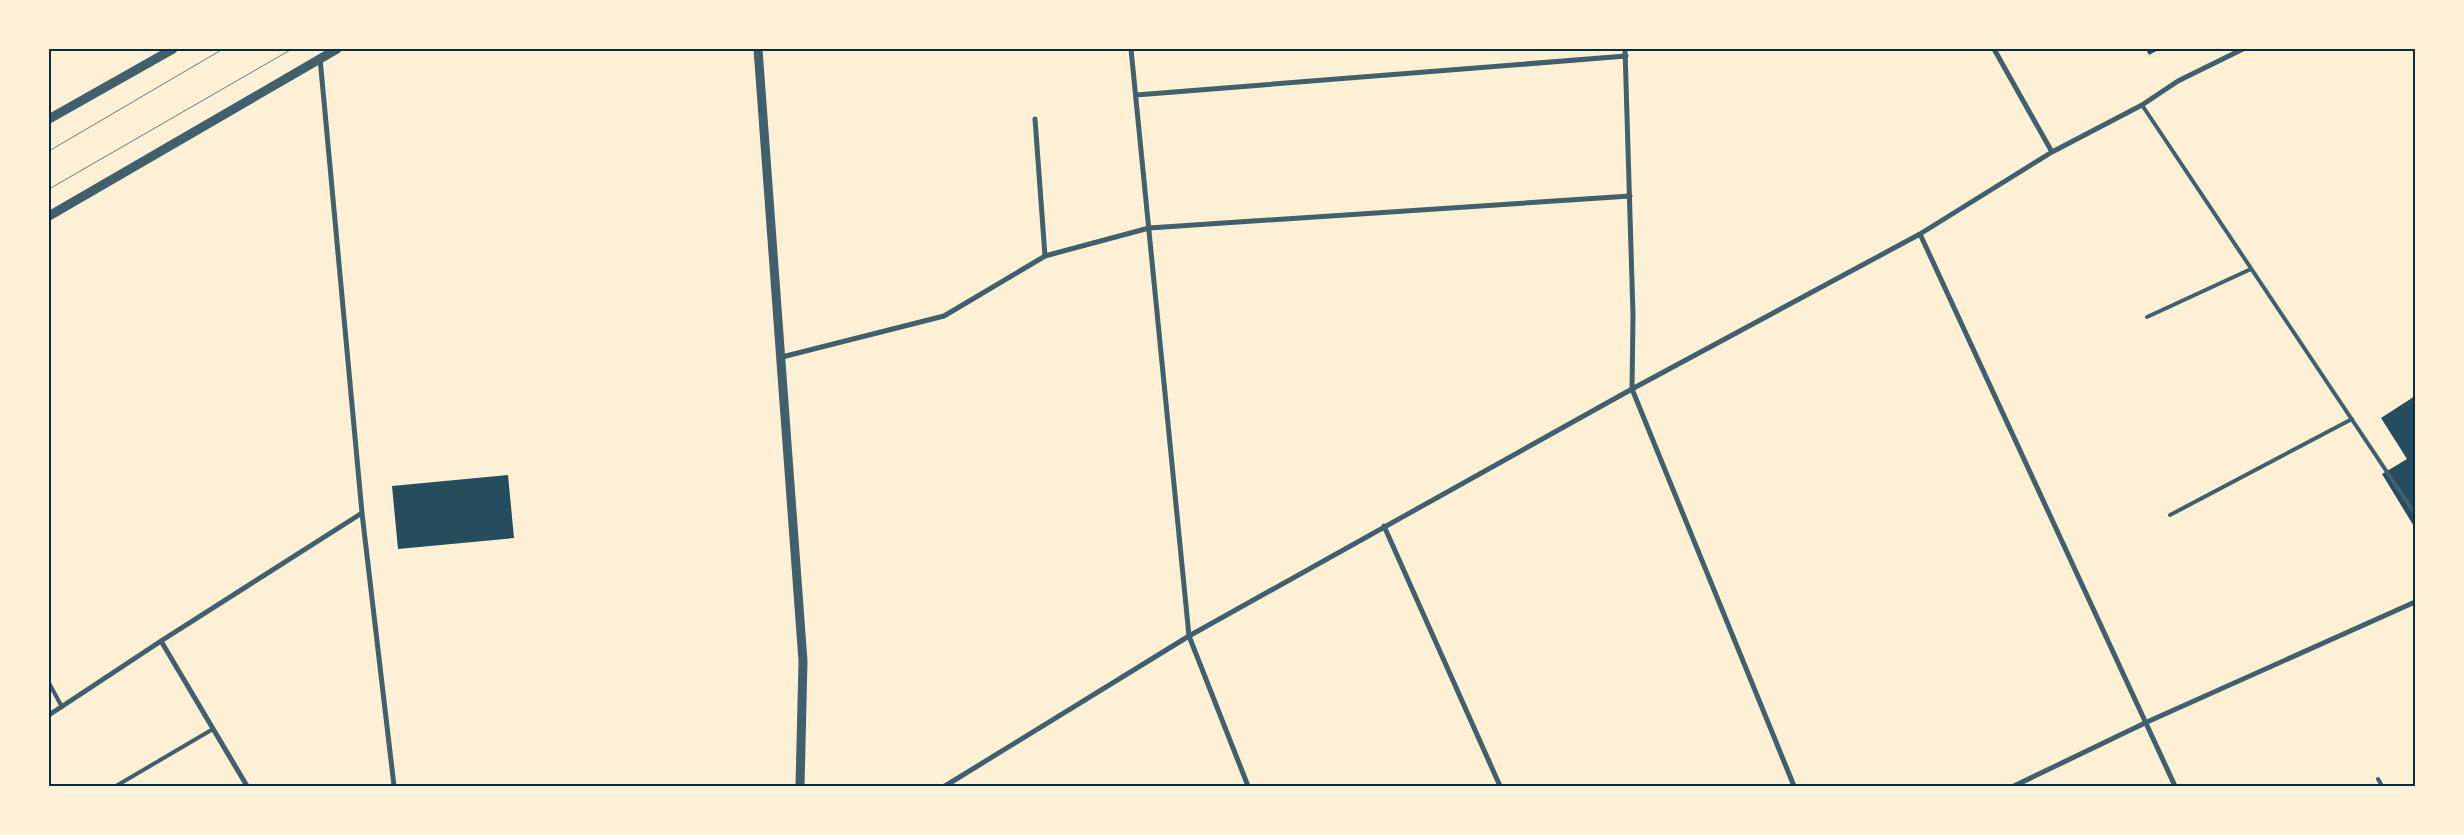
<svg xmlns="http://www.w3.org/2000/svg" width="2464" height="835" font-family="'DejaVu Sans',sans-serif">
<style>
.building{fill:#264d5e}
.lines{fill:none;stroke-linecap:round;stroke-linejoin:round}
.service{stroke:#3f606c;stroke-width:4}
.minor{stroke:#3f606c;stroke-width:5}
.tertiary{stroke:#3f606c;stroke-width:9}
.tram{stroke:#657d81;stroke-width:1}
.neatline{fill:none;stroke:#003049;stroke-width:2}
</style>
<rect width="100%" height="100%" fill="#fdf0d5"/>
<path class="building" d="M2146 49H2160L2149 55Z
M2415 396V528L2382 474 2407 459 2381 418Z
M508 475 514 538 398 549 392 486Z"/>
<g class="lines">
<path class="service" d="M2142 105 2415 514
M2147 317 2251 269
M2170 515 2352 419
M49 683 62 707
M2378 779 2382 786
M116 786 213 729"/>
<path class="minor" d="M1131 49 1189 636 1248 786
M1625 49 1633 315 1632 389 1794 786
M1994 49 2052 152
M320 58 362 513 394 786
M1136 95 1626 56
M1035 119 1045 256
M1920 234 2175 786
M782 357 944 316 1045 256 1149 228 1630 196
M1384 526 1500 786
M161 641 247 786
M49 715 161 641 362 513
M945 786 1189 636 1632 389 1920 234 2052 152 2142 105 2178 81 2243 49
M2014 786 2147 722 2415 602"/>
<path class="tertiary" d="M758 49 803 661 800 786
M49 119 173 49
M49 216 337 49"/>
<path class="tram" d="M49 151 223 49
M49 189 292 49"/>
</g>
<rect width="2464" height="835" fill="none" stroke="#fdf0d5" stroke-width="100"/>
<rect x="50" y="50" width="2364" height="735" class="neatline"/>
</svg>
